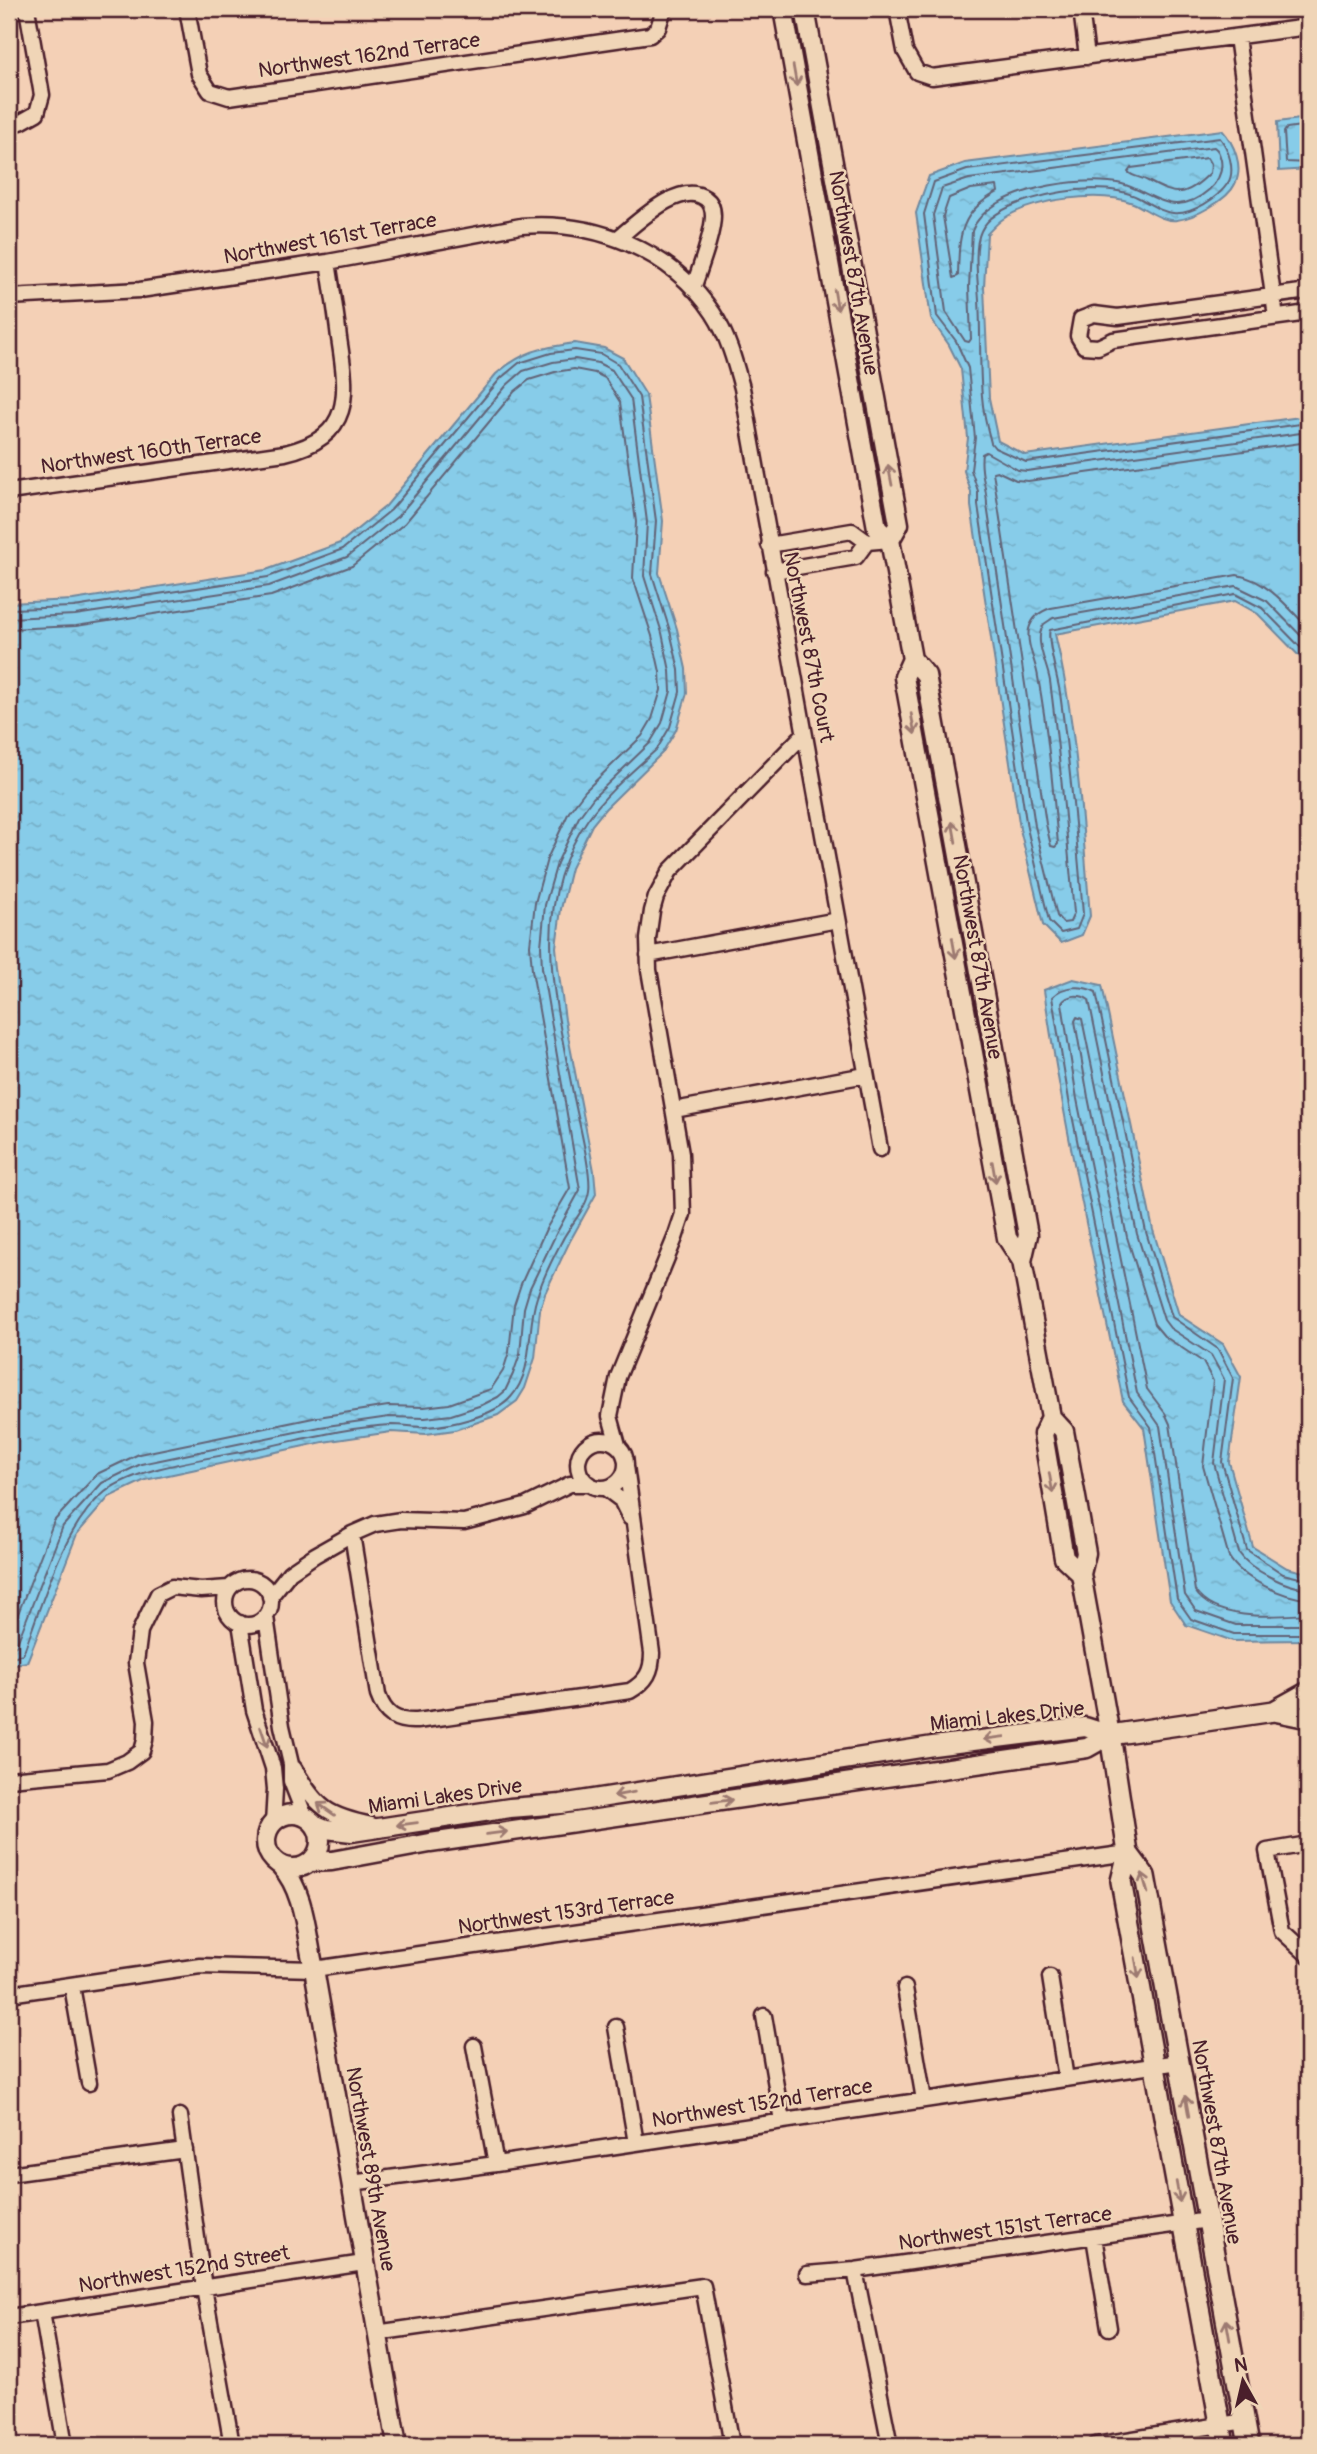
<svg xmlns="http://www.w3.org/2000/svg" width="1317" height="2454" font-family="Pangolin,sans-serif">
<style>
.water{fill:url(#water-ripples);stroke:#6f879d;stroke-width:2}
.lines{fill:none;stroke-linecap:round;stroke-linejoin:round}
.shore{stroke:#626477;stroke-width:2}
.minor-casing{stroke:#4a1f2b;stroke-width:19}
.tertiary-casing{stroke:#4a1f2b;stroke-width:23}
.secondary-casing{stroke:#4a1f2b;stroke-width:24}
.minor{stroke:#f0d5b7;stroke-width:14}
.tertiary{stroke:#f0d5b7;stroke-width:18}
.secondary{stroke:#f0d5b7;stroke-width:19}
.oneway{stroke:#9d7a71}
.labels{text-anchor:middle;stroke-width:5;stroke-linejoin:round;paint-order:stroke}
.street-label{font-size:21px;fill:#4a1f2b;stroke:#f0d5b7}
</style>
<defs>
<pattern id="water-ripples" width="26" height="14" patternUnits="userSpaceOnUse" patternTransform="scale(1.75)"><rect width="26" height="14" fill="#87cce9"/><path d="M2 4q2-2 4 0t4 0M15 11q2-2 4 0t4 0" fill="none" stroke="#76afc8"/></pattern>
</defs>
<rect width="100%" height="100%" fill="#f4d0b6"/>
<filter id="ink" filterUnits="userSpaceOnUse"><feTurbulence type="fractalNoise" baseFrequency=".0143" numOctaves="2"/><feDisplacementMap in="SourceGraphic" scale="14" xChannelSelector="R" yChannelSelector="G"/><feConvolveMatrix kernelMatrix="1 2 1 2 8 2 1 2 1" color-interpolation-filters="sRGB"/></filter>
<g filter="url(#ink)">
<path class="water" d="M1308 118V169L1279 171 1277 122Z
M1222 130C1234 143 1244 167 1235 184 1228 200 1194 218 1177 220 1161 222 1147 209 1133 203 1100 190 1033 199 1003 219 997 223 992 229 987 234L984 287 989 398 998 441 1025 455 1308 416V665L1258 614 1235 601 1055 634C1077 726 1082 822 1090 916L1082 935 1061 943 1043 925 1020 829 971 506V492L964 471 968 438 961 369 949 345 931 319 916 213 929 176 965 163Z
M575 343 604 348 623 358 646 395 663 521 659 573 677 629 686 669 687 693 676 730 662 753 605 809 592 825 571 868 561 909 556 947 558 967 565 1020 594 1171 596 1194 570 1241 545 1293 540 1310 535 1358 525 1388 517 1401 498 1415 455 1430 426 1434 391 1432 323 1442 145 1480 109 1497 77 1534 27 1662 9 1665V603L73 600 266 570 340 543 386 506 496 374C523 351 540 348 575 343Z
M1073 979 1102 985 1153 1230 1179 1315 1223 1344 1241 1377 1229 1462 1253 1547 1287 1568 1308 1573V1640L1233 1641 1186 1625 1170 1601 1144 1428 1123 1401C1095 1264 1064 1128 1044 990Z"/>
<g class="lines">
<path class="shore" d="M1308 125 1287 128 1284 132 1286 162 1308 163
M1214 147C1219 151 1219 153 1221 160 1225 183 1198 203 1177 204 1162 205 1139 188 1122 184 1084 175 987 188 972 231L969 287 971 339 969 342 965 341 946 312 933 215 942 188 969 179Z
M1207 158 1211 165 1210 173C1186 197 1177 197 1148 181 1141 177 1133 177 1128 172L1131 168Z
M997 186 998 192C959 212 959 236 958 276L953 278 943 216 949 198 971 189Z
M1308 423 1026 462 995 448 991 443C987 428 983 411 982 396 979 364 981 332 979 300 978 282 973 247 981 231 995 201 1063 190 1093 189 1107 189 1126 191 1139 198 1151 204 1160 212 1173 213 1192 215 1218 198 1228 183 1236 170 1228 148 1220 138L967 170 934 182 924 214 937 316 956 341 968 368 975 438 971 470 978 491V505L1027 828 1049 921 1061 933 1077 929 1083 914C1077 840 1070 766 1060 693 1058 679 1046 638 1050 630L1235 594 1262 608 1308 655
M1308 432 1027 471 1018 470 986 452 982 454C979 472 987 487 987 505L1035 826 1057 916 1063 923 1070 922 1074 913C1067 835 1060 758 1050 681 1047 663 1033 640 1044 624L1053 618 1236 586 1267 601 1308 643
M1308 442 1028 481 1016 480 997 471 993 472 1046 824 1051 846 1055 847 1058 844C1053 788 1048 732 1038 677 1036 662 1026 645 1029 629 1032 618 1041 611 1051 608L1237 575C1267 580 1288 607 1308 628
M9 609 74 607 268 577 343 549 391 510 501 378 519 363 551 353 575 350 601 354 618 364 639 397 656 521 652 574 670 631 679 670 680 692 670 727 657 749C633 771 606 793 588 819 528 906 555 1000 573 1093 577 1115 592 1172 589 1191 587 1207 572 1223 564 1237 554 1256 543 1276 537 1297 526 1329 535 1370 511 1397 495 1416 449 1426 425 1427 414 1427 403 1425 392 1425 348 1427 299 1440 256 1449 214 1458 138 1466 105 1492 63 1525 42 1605 23 1654L9 1658
M9 618 75 615 269 586 347 557 398 516 507 385 523 371 553 362 575 359 598 363 612 370 631 399 647 522 644 576 662 633 670 671 671 691 662 723 650 743 593 798 579 817 557 863 545 905 541 946 542 968 580 1190 556 1234 530 1288 524 1308 520 1354 513 1374 505 1391 498 1397 482 1405 451 1415 425 1418 389 1417 320 1427 141 1464 102 1483 63 1526 16 1646 9 1649
M9 629 76 626 271 596 352 566 405 523 514 392 529 380 555 372 574 369 595 373 605 378 620 402 636 522 633 578 652 636 660 672 661 690 652 719 642 736 585 791 569 812 547 859 535 903 530 945 532 970 570 1188 546 1229 521 1284 514 1305 509 1352 503 1371 491 1389 449 1404 424 1407 388 1406 318 1417 139 1454 97 1474 54 1521 9 1637
M1308 1580 1283 1574 1247 1550 1222 1462 1233 1378 1218 1349 1172 1317 1146 1232 1096 992C1082 985 1063 985 1052 997L1069 1100 1129 1397 1151 1427 1177 1599 1191 1619 1234 1634H1308
M1308 1589C1287 1587 1251 1571 1239 1553L1214 1463 1224 1379 1211 1355 1170 1328 1164 1320 1137 1234 1089 1000C1081 994 1067 994 1062 1003L1077 1099 1137 1393 1160 1426 1185 1595 1196 1611 1236 1625H1308
M1308 1599C1284 1598 1242 1579 1229 1557L1203 1466 1213 1381 1203 1362 1164 1336 1154 1324 1127 1237 1082 1019 1077 1017 1075 1021 1088 1097 1147 1389 1165 1413 1170 1424 1195 1591C1215 1622 1276 1616 1308 1614"/>
<defs>
<path id="minor" d="M187 9 199 74 210 91 229 97 650 35 658 28 664 9
M897 9 905 51 917 72 932 77 1308 27
M1081 9 1087 57
M1237 37 1276 317
M9 123 21 122 37 113 42 95 27 9
M618 238C637 223 680 180 705 198 711 202 713 209 713 216 713 235 699 270 693 289
M1308 291 1118 317 1094 314 1081 319 1078 336 1084 346 1098 347 1113 340 1308 313
M9 297 140 290 328 262 521 226C595 220 671 250 713 313 728 336 735 362 742 388L880 1149
M9 492 285 453C353 437 348 395 339 338 336 312 332 287 328 262
M769 545 852 531 867 542 890 540
M774 571 856 557 867 542
M648 955 838 920
M674 1110 866 1075
M578 1464a24 24 0 1 1 48 0a24 24 0 1 1-48 0Z
M618 1445 610 1416 618 1377 675 1238 683 1214 681 1154 649 970 648 939 652 911 656 897 670 871 804 734
M605 1488 621 1500 630 1518
M352 1534 378 1695C385 1715 396 1722 417 1721L630 1691C647 1681 652 1671 652 1653L626 1466
M225 1602a23 23 0 1 1 46 0a23 23 0 1 1-46 0Z
M270 1597 290 1572 315 1555 352 1534 375 1524 401 1520 464 1522 525 1506 570 1484H590
M266 1617 282 1726 291 1764V1781L305 1817
M240 1623 254 1710 273 1768 275 1789 273 1824
M294 1768C317 1808 327 1816 372 1825
M9 1779 108 1770 127 1762 142 1751 145 1740 146 1721 136 1663 140 1631 158 1594 172 1587 201 1590 229 1588
M1308 1844 1267 1851 1282 1931 1308 1955
M1050 1977 1066 2079
M72 1986 89 2083
M905 1988 924 2100
M9 1994 200 1966 314 1969 1128 1853
M764 2016 782 2121
M616 2027 636 2143
M474 2046 496 2164
M180 2116 204 2288 232 2445
M9 2174 185 2150
M351 2183 496 2164 1179 2062
M1094 2237 1109 2328
M855 2270 890 2445
M807 2274 855 2270 1208 2220
M42 2312 65 2445
M9 2317 364 2263
M376 2333 703 2286 732 2445
M714 2445 732 2443
M1096 2445 1245 2421"/>
<path id="tertiary" d="M783 9 877 528 890 540 912 659 926 675 1028 1235 1022 1261 1051 1417 1064 1431 1086 1553 1081 1574 1110 1735
M805 9 899 524 890 540
M912 659 904 677 1007 1238 1022 1261
M1051 1417 1043 1434 1064 1558 1081 1574
M266 1841a27 27 0 1 1 54 0a27 27 0 1 1-54 0Z
M314 1824 326 1829 352 1832 510 1808 561 1804 933 1746 1085 1727 1110 1735
M310 1862 332 1861 430 1843 1087 1748 1110 1735
M281 1866C305 1892 306 1935 314 1969L397 2445"/>
<path id="secondary" d="M1274 1711 1308 1692
M1128 1853 1145 1876 1249 2445
M1224 2445 1121 1881 1128 1853 1110 1735 1274 1711 1308 1718"/>
</defs>
<use href="#minor" class="minor-casing"/>
<use href="#tertiary" class="tertiary-casing"/>
<use href="#secondary" class="secondary-casing"/>
<use href="#minor" class="minor"/>
<use href="#tertiary" class="tertiary"/>
<use href="#secondary" class="secondary"/>
</g>
<defs><path id="oneway-shaft" d="M-6 0H5M1.5-3L5.5 0L1.5 3" fill="none" stroke-width="1.6" stroke-linecap="round" stroke-linejoin="round" transform="scale(1.75)"/></defs>
<g class="oneway">
<use href="#oneway-shaft" transform="translate(795 76) rotate(80)"/>
<use href="#oneway-shaft" transform="translate(836 300) rotate(80)"/>
<use href="#oneway-shaft" transform="translate(890 475) rotate(-101)"/>
<use href="#oneway-shaft" transform="translate(913 724) rotate(80)"/>
<use href="#oneway-shaft" transform="translate(954 832) rotate(-100)"/>
<use href="#oneway-shaft" transform="translate(954 948) rotate(80)"/>
<use href="#oneway-shaft" transform="translate(994 1172) rotate(80)"/>
<use href="#oneway-shaft" transform="translate(1051 1483) rotate(80)"/>
<use href="#oneway-shaft" transform="translate(264 1737) rotate(71)"/>
<use href="#oneway-shaft" transform="translate(994 1738) rotate(173)"/>
<use href="#oneway-shaft" transform="translate(624 1794) rotate(170)"/>
<use href="#oneway-shaft" transform="translate(722 1801) rotate(-8)"/>
<use href="#oneway-shaft" transform="translate(326 1809) rotate(-145)"/>
<use href="#oneway-shaft" transform="translate(407 1824) rotate(173)"/>
<use href="#oneway-shaft" transform="translate(497 1833) rotate(-8)"/>
<use href="#oneway-shaft" transform="translate(1145 1883) rotate(-106)"/>
<use href="#oneway-shaft" transform="translate(1137 1968) rotate(80)"/>
<use href="#oneway-shaft" transform="translate(1187 2106) rotate(-100)"/>
<use href="#oneway-shaft" transform="translate(1178 2192) rotate(80)"/>
<use href="#oneway-shaft" transform="translate(1228 2330) rotate(-100)"/>
</g>
</g>
<g class="labels">
<g class="street-label">
<text transform="translate(369 55) rotate(-8)" y="7">Northwest 162nd Terrace</text>
<text transform="translate(330 238) rotate(-10)" y="7">Northwest 161st Terrace</text>
<text transform="translate(854 273) rotate(80)" y="7">Northwest 87th Avenue</text>
<text transform="translate(151 451) rotate(-8)" y="7">Northwest 160th Terrace</text>
<text transform="translate(809 647) rotate(79)" y="7">Northwest 87th Court</text>
<text transform="translate(978 957) rotate(80)" y="7">Northwest 87th Avenue</text>
<text transform="translate(1007 1716) rotate(-6)" y="7">Miami Lakes Drive</text>
<text transform="translate(445 1796) rotate(-8)" y="7">Miami Lakes Drive</text>
<text transform="translate(566 1912) rotate(-8)" y="7">Northwest 153rd Terrace</text>
<text transform="translate(762 2103) rotate(-9)" y="7">Northwest 152nd Terrace</text>
<text transform="translate(1217 2142) rotate(80)" y="7">Northwest 87th Avenue</text>
<text transform="translate(371 2169) rotate(80)" y="7">Northwest 89th Avenue</text>
<text transform="translate(1005 2228) rotate(-8)" y="7">Northwest 151st Terrace</text>
<text transform="translate(184 2269) rotate(-9)" y="7">Northwest 152nd Street</text>
</g>
</g>
<rect width="1317" height="2454" fill="none" stroke="#f0d5b7" stroke-width="35"/>
<rect x="18" y="18" width="1282" height="2419" fill="none" stroke="#4a1f2b" stroke-width="2.5" filter="url(#ink)"/>
<g transform="translate(1243 2381) rotate(352)" stroke="#f0d5b7" stroke-width="5" paint-order="stroke">
<path d="M0-5L12 26L0 18L-12 26Z" fill="#4a1f2b"/>
<text y="-10" font-size="19" font-weight="bold" text-anchor="middle" fill="#4a1f2b">N</text>
</g>
</svg>
